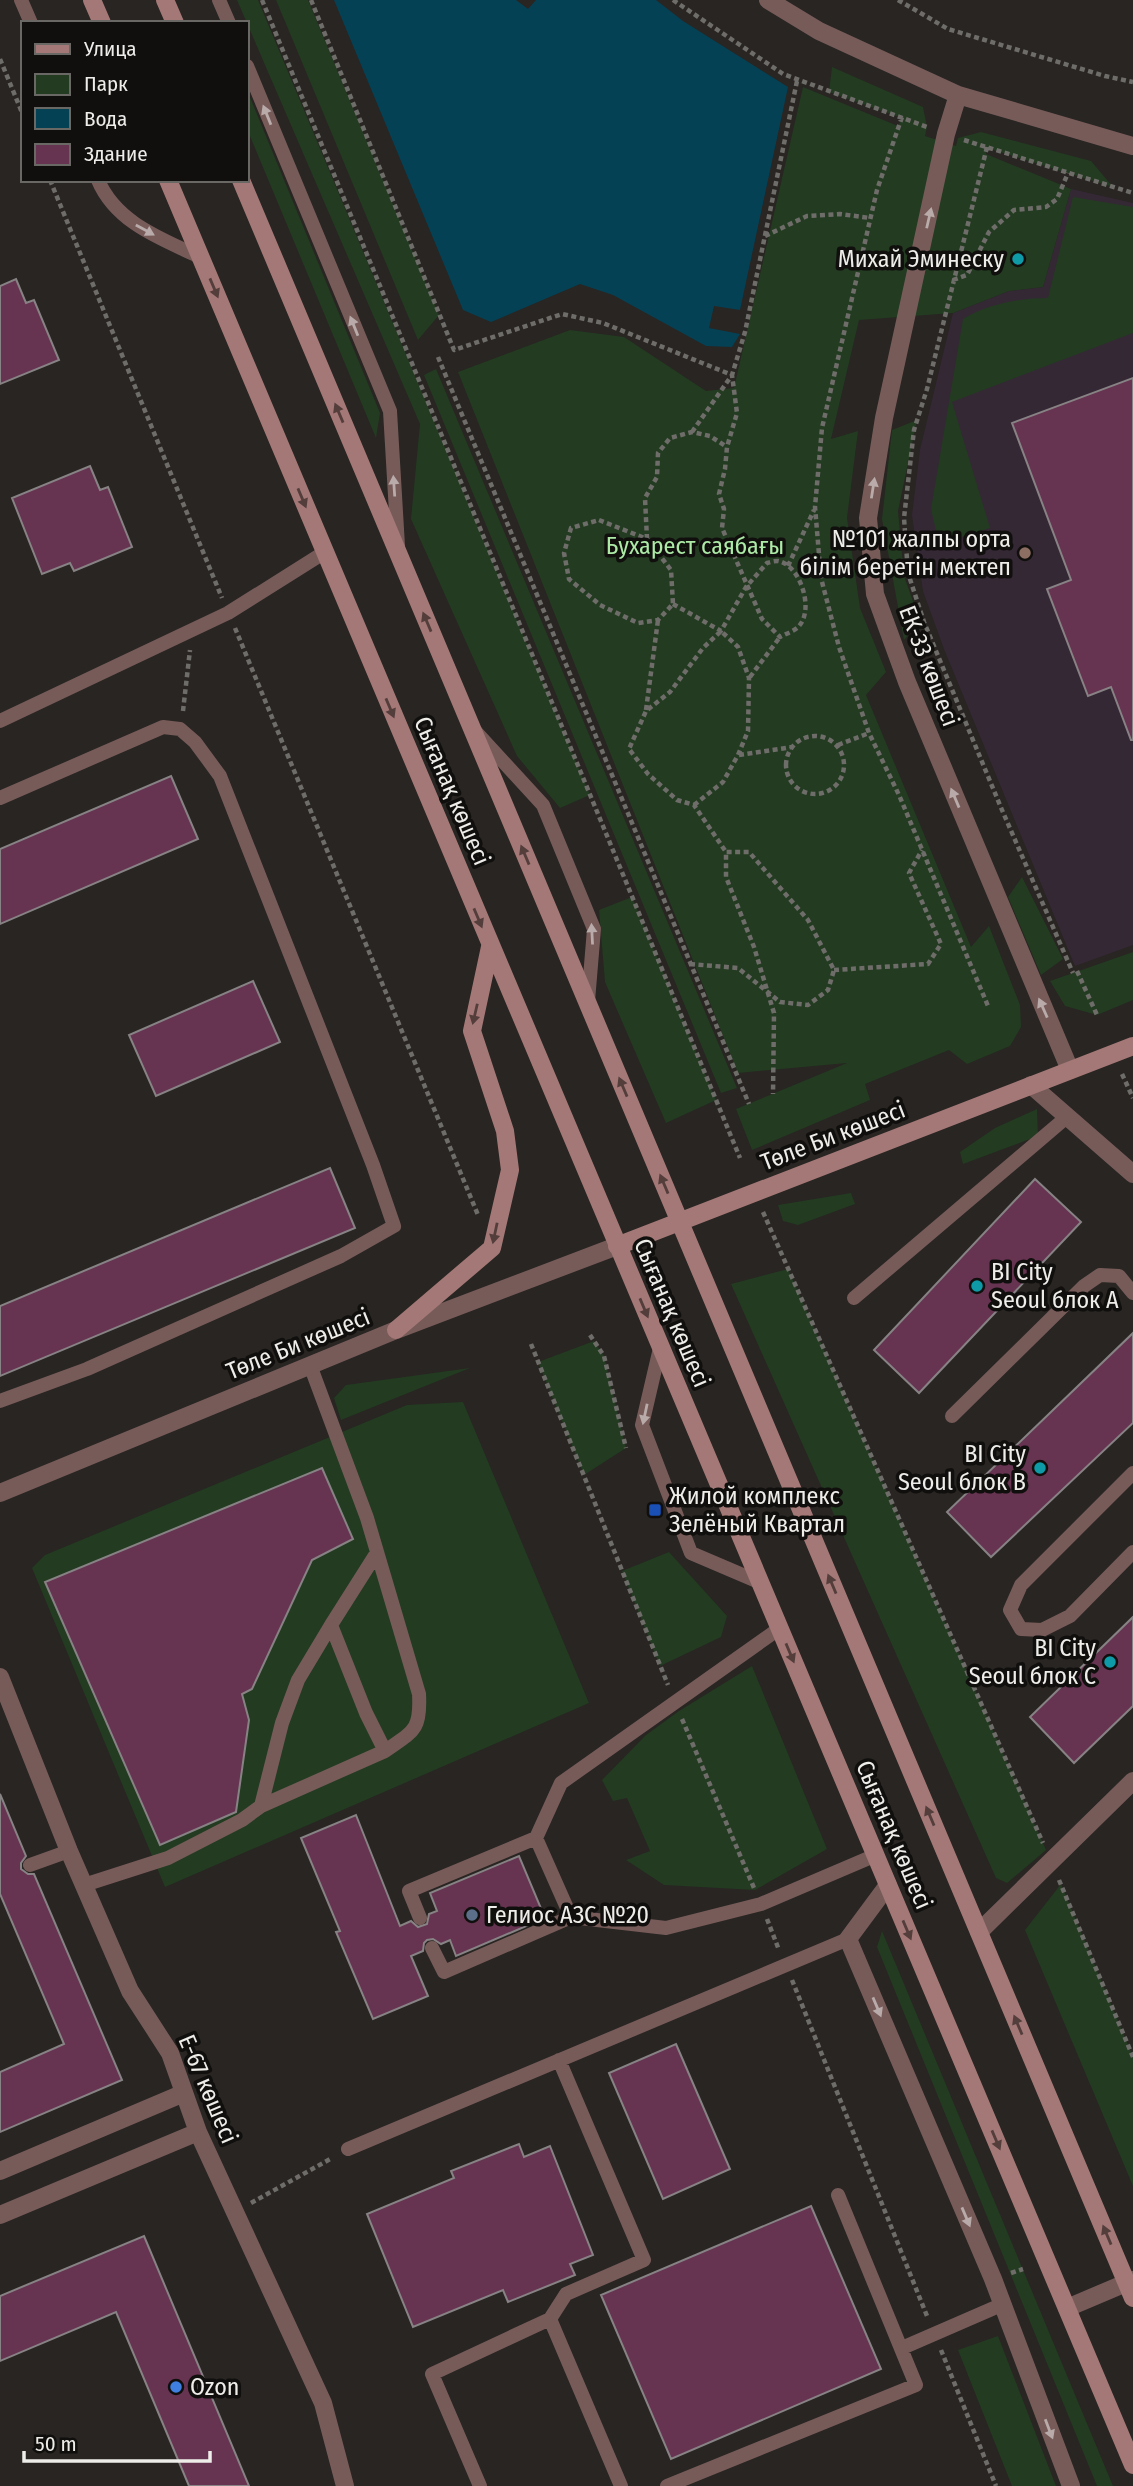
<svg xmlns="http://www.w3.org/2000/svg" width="1133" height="2486" font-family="'Fira Sans Condensed',sans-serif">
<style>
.education{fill:#352835}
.green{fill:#233b21}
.water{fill:#054155}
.building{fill:#663451;stroke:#878284;stroke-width:2}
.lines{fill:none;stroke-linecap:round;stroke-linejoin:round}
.path{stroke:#6f6d6a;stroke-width:4.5;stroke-dasharray:5 3.5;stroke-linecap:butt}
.lane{stroke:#775b59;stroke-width:14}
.street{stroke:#775b59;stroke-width:18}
.secondary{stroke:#a47876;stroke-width:18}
.oneway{fill:#b8aba9}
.oneway2{fill:#533e3c}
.culture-dot{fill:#0f9aa8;stroke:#100f0d;stroke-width:2.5}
.education-dot{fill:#8d6e63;stroke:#100f0d;stroke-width:2.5}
.transit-dot{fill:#1a4fb4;stroke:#100f0d;stroke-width:2.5}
.service-dot{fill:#5c6f8a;stroke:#100f0d;stroke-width:2.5}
.shop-dot{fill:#3f7fe0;stroke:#100f0d;stroke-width:2.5}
.labels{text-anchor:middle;stroke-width:7;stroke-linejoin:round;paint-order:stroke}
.poi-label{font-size:24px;fill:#eeedea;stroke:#100f0d;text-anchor:end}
.park-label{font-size:24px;fill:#aceaa6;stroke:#100f0d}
.street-label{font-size:24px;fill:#eeedea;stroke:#100f0d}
</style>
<rect width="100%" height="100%" fill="#282522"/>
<path class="education" d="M1071 189 1133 203V945L1075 966 944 649 923 591 912 515 920 450 953 313 1009 291 1043 287Z"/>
<path class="green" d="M237 0H258L590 795 560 808 517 756 411 519 420 424Z
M276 0H308L439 315 418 340Z
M832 67 923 107 927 127 925 136 956 146 958 138 981 132 1091 161 1113 187 987 148 986 154 1071 189 1043 287 1009 291 953 313 859 320 831 439 858 431 847 518 860 608 886 672 866 695 971 947 989 926 1020 1005 1021 1027 1010 1046 967 1064 949 1050 865 1084 870 1100 752 1150 736 1109 847 1063 738 1073 458 372 570 330 624 337 706 391 734 388 803 87 898 126 902 118 829 92Z
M247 90 380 413 376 438 247 129Z
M1073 197 1133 207V333L952 402 990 528 939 544 931 509 963 319C987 304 1020 298 1048 298Z
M436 369 737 1088 721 1093 424 375Z
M917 420 898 511 904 576 920 621 904 640 882 519 892 430Z
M1022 877 1063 959 1041 975 1008 897Z
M632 897 716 1100 666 1123 605 982 599 910Z
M1133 952V1000L1097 1015 1065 1006 1050 981Z
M1037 1109 1038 1136 963 1164 960 1152 995 1128Z
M851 1193 855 1204 798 1225 783 1221 778 1205Z
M788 1269 1046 1850 1007 1883 996 1878 731 1284Z
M594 1341 604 1356 626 1448 584 1475 538 1362Z
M470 1368 341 1420 334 1398 346 1385Z
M463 1402 589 1703 165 1887 32 1568 45 1555 407 1405Z
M669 1552 727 1616 721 1637 660 1666 622 1571Z
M752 1666 827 1849 755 1890 664 1885 626 1860 650 1851 627 1798 613 1801 602 1780 646 1735 679 1711Z
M1061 1884 1133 2057V2186L1025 1930Z
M882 1931 1113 2486H1097L877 1947Z
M998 2336 1056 2486H1012L958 2350Z"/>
<path class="water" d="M334 0H516L528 9 536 0H656L683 21 788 87 740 310 714 306 709 328 740 334 732 347 706 346 613 295 580 284 491 322 463 310Z"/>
<path class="building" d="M16 279 26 303 34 300 59 360 0 384V286Z
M1133 378V740H1131L1111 687 1088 696 1047 589 1071 580 1012 423Z
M90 466 100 490 108 487 132 547 74 571 70 563 42 574 12 498Z
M171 776 198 839 0 924V849Z
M253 981 280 1042 156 1096 129 1035Z
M330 1168 355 1228 0 1376V1306Z
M1035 1179 1081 1222 919 1393 874 1350Z
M1133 1333V1423L991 1557 947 1512Z
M322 1468 353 1539 312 1560 252 1689 242 1694 249 1720 236 1812 160 1845 45 1582Z
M1133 1617V1706L1074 1763 1030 1717Z
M0 1794 26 1856 21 1863V1869L28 1874H34L122 2080 0 2132V2072L64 2044 0 1894Z
M356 1815 400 1926 411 1921 418 1927 427 1924 429 1914 437 1911 430 1893 519 1856 545 1918 456 1956 450 1940 441 1944 433 1939 427 1940 424 1943 423 1951 411 1956 428 1996 373 2019 336 1932 340 1931 301 1838Z
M676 2044 730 2169 663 2199 609 2073Z
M519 2144 524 2157 550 2146 593 2255 570 2264 575 2275 508 2302 503 2290 413 2327 367 2214 454 2178 451 2171Z
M811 2206 881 2369 671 2459 601 2295Z
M144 2236 249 2486H189L116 2312 0 2361V2296Z"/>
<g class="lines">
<path class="path" d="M262 0 740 1158
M311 0 454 350 562 314 603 323 732 375 745 332 797 81
M673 0 783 74 927 127
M898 0 948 29 1105 76 1133 82
M0 59 23 115
M902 117 877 190 822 428 815 507 821 578 839 647 869 733 899 795 988 1006
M964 140 1133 193
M987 147 927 389 914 430 904 518 908 573 924 622 1002 810 1073 973
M50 180 222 598
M765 236 807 216 840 214 870 218
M953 280 967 275 989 232 1014 210 1046 207 1057 199 1068 173
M438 357 749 1104
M692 432 732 375
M599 520 647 539 671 570 673 604 658 620 638 623 600 605 569 579 564 553 571 528Z
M647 539 645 498 657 477 658 453 670 438 692 432 710 436 727 447
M788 566 814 510
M673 604 721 631 746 587 767 563C770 562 774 561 778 561 799 564 815 608 799 626 795 631 785 634 780 637L762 619 722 528 724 509 719 494 725 469 727 447 737 413 732 375
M235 628 478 1215
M750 677 780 637
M646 710 658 620
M183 711 190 650
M786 765a29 29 0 1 1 58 0a29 29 0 1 1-58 0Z
M838 745 869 733
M739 755 792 747
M694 805 723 782 738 755 748 731 749 678 738 647 721 631 703 648 670 692 646 711 629 749 648 774 677 800 694 805 726 852
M690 964 738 968 780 1002 808 1005 828 990 834 970 808 920 749 852H726V877L754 947 774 1013 773 1094
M834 970 928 964 941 944 909 873 922 850
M1077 971 1097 1015
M1122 1074 1133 1098
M763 1212 1043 1843
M590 1335 604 1356 626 1448
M531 1344 668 1685
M682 1719 754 1888
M1059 1880 1133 2057
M767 1919 779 1950
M792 1980 927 2316
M251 2203 332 2158
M1011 2273 1023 2269
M941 2350 996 2486"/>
<path class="lane" d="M21 0 31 23
M219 0 229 23
M247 66 390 411 398 546
M98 180C116 223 162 239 200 257
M0 721 228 613 325 552
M476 732 543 805 594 929 588 1001
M0 798 163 727 180 729 195 742 220 776 373 1165 394 1226 341 1256 87 1369 0 1401
M854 1298 1068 1116
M660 1348 642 1425 691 1553 759 1582
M310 1365 367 1518 419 1694C421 1730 414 1731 385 1751L366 1713 331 1625 376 1554
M952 1416 1084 1286 1100 1275 1119 1276 1133 1293
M1133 1473 1021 1585 1010 1610 1021 1629 1042 1630 1070 1616 1133 1552
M780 1628 561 1783 536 1838 571 1917 666 1928 761 1904 876 1855
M261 1806 385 1751
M30 1865 69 1851
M84 1885 168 1858 242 1820 261 1806 282 1723 298 1680 331 1625
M420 1918 409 1891 536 1838
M432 1948 444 1972 571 1917
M348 2149 848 1939
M550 2319 566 2294 644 2260 559 2060
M902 2348 1001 2305
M480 2486 432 2374 550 2319 621 2486
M667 2486 916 2385 838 2195"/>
<path class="street" d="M768 0 819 31 958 95 1133 146
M958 95 946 134 884 418 868 518 875 594 907 682 1070 1070
M1031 1085 1133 1174
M0 1493 396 1330 617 1246
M0 1677 69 1851 130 1991 170 2053 198 2132 323 2403 345 2486
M888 1885 848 1939 993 2279 1071 2486
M979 1932 1133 1781
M0 2171 184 2093
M0 2215 198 2132
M1067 2308 1133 2280"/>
<path class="secondary" d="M92 0 102 23
M165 0 175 23
M168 180 1133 2465
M241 180 1133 2298
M617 1246 1133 1046
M396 1330 492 1248 510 1170 505 1131 472 1031 490 947"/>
</g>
<defs><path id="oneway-solid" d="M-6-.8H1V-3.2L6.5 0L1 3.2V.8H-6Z" transform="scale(1.75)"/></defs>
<g class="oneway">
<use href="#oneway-solid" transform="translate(267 115) rotate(-112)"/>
<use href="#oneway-solid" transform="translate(929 218) rotate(-77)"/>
<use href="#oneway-solid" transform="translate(145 230) rotate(29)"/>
<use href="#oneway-solid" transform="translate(354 326) rotate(-112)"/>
<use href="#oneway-solid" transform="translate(394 486) rotate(-94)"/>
<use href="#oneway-solid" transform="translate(873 488) rotate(-81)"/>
<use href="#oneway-solid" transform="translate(955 798) rotate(-113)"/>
<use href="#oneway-solid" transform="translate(592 934) rotate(-93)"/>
<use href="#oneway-solid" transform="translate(1043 1008) rotate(-114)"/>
<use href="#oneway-solid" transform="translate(645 1414) rotate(102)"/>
<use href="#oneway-solid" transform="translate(877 2007) rotate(67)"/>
<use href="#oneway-solid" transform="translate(966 2217) rotate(67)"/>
<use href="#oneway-solid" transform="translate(1049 2429) rotate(69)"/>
</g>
<g class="oneway2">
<use href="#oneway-solid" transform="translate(214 288) rotate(67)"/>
<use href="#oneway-solid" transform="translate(339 413) rotate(-113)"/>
<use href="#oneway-solid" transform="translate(302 498) rotate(67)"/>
<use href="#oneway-solid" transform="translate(427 622) rotate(-113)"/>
<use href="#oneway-solid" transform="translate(390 708) rotate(67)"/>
<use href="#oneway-solid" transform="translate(525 855) rotate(-113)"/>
<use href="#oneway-solid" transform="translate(478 918) rotate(67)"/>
<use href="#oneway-solid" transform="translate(475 1014) rotate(103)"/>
<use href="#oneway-solid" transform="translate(623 1087) rotate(-113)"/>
<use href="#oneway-solid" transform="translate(664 1184) rotate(-113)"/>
<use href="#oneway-solid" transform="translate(495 1233) rotate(102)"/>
<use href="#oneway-solid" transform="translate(644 1308) rotate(67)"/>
<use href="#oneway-solid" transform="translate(832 1584) rotate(-113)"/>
<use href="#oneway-solid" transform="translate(790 1653) rotate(67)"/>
<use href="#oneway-solid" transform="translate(930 1816) rotate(-113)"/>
<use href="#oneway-solid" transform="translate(907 1930) rotate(67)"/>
<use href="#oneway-solid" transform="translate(1018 2025) rotate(-113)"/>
<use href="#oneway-solid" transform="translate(996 2140) rotate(67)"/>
<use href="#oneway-solid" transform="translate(1107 2235) rotate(-113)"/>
</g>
<g class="culture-dot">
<circle cx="1018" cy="259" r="7"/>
<circle cx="977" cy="1286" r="7"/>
<circle cx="1040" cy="1468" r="7"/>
<circle cx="1110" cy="1662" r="7"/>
</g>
<circle class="education-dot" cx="1025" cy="553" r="7"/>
<rect class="transit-dot" x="648" y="1503" width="14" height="14" rx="3.5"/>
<circle class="service-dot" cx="472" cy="1915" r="7"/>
<circle class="shop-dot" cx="176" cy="2387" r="7"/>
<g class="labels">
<g class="poi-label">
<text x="1004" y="267">Михай Эминеску</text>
<text x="1011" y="547">№101 жалпы орта<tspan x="1011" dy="28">білім беретін мектеп</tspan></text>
<text x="991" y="1280" text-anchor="start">BI City<tspan x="991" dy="28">Seoul блок A</tspan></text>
<text x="1026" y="1462">BI City<tspan x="1026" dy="28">Seoul блок B</tspan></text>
<text x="669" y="1504" text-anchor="start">Жилой комплекс<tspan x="669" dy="28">Зелёный Квартал</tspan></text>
<text x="1096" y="1656">BI City<tspan x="1096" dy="28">Seoul блок C</tspan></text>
<text x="486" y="1923" text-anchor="start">Гелиос АЗС №20</text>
<text x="190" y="2395" text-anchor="start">Ozon</text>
</g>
<g class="park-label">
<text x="695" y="554">Бухарест саябағы</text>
</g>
<g class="street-label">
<text transform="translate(929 666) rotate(69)" y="8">ЕК-33 көшесі</text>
<text transform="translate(452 791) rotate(67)" y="8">Сығанақ көшесі</text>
<text transform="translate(833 1136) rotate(-21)" y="8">Төле Би көшесі</text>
<text transform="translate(672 1313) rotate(67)" y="8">Сығанақ көшесі</text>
<text transform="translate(298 1344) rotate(-22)" y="8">Төле Би көшесі</text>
<text transform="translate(894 1835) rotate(67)" y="8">Сығанақ көшесі</text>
<text transform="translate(208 2089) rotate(67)" y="8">Е-67 көшесі</text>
</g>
</g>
<rect x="21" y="21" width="228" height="161" fill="#100f0d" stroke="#696865" stroke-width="2"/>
<rect x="35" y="44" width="35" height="10" fill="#a47876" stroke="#696865" stroke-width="2"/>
<text x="84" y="56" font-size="21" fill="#eeedea">Улица</text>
<rect x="35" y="74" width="35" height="21" fill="#233b21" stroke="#696865" stroke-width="2"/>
<text x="84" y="91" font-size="21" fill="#eeedea">Парк</text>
<rect x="35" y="108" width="35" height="21" fill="#054155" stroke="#696865" stroke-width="2"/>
<text x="84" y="126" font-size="21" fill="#eeedea">Вода</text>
<rect x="35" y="144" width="35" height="21" fill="#663451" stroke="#696865" stroke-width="2"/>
<text x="84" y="161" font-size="21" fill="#eeedea">Здание</text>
<path d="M24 2451v10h186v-10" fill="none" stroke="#eeedea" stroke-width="3.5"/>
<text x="35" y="2451" font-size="21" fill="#eeedea" stroke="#100f0d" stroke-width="5" paint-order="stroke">50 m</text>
</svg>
